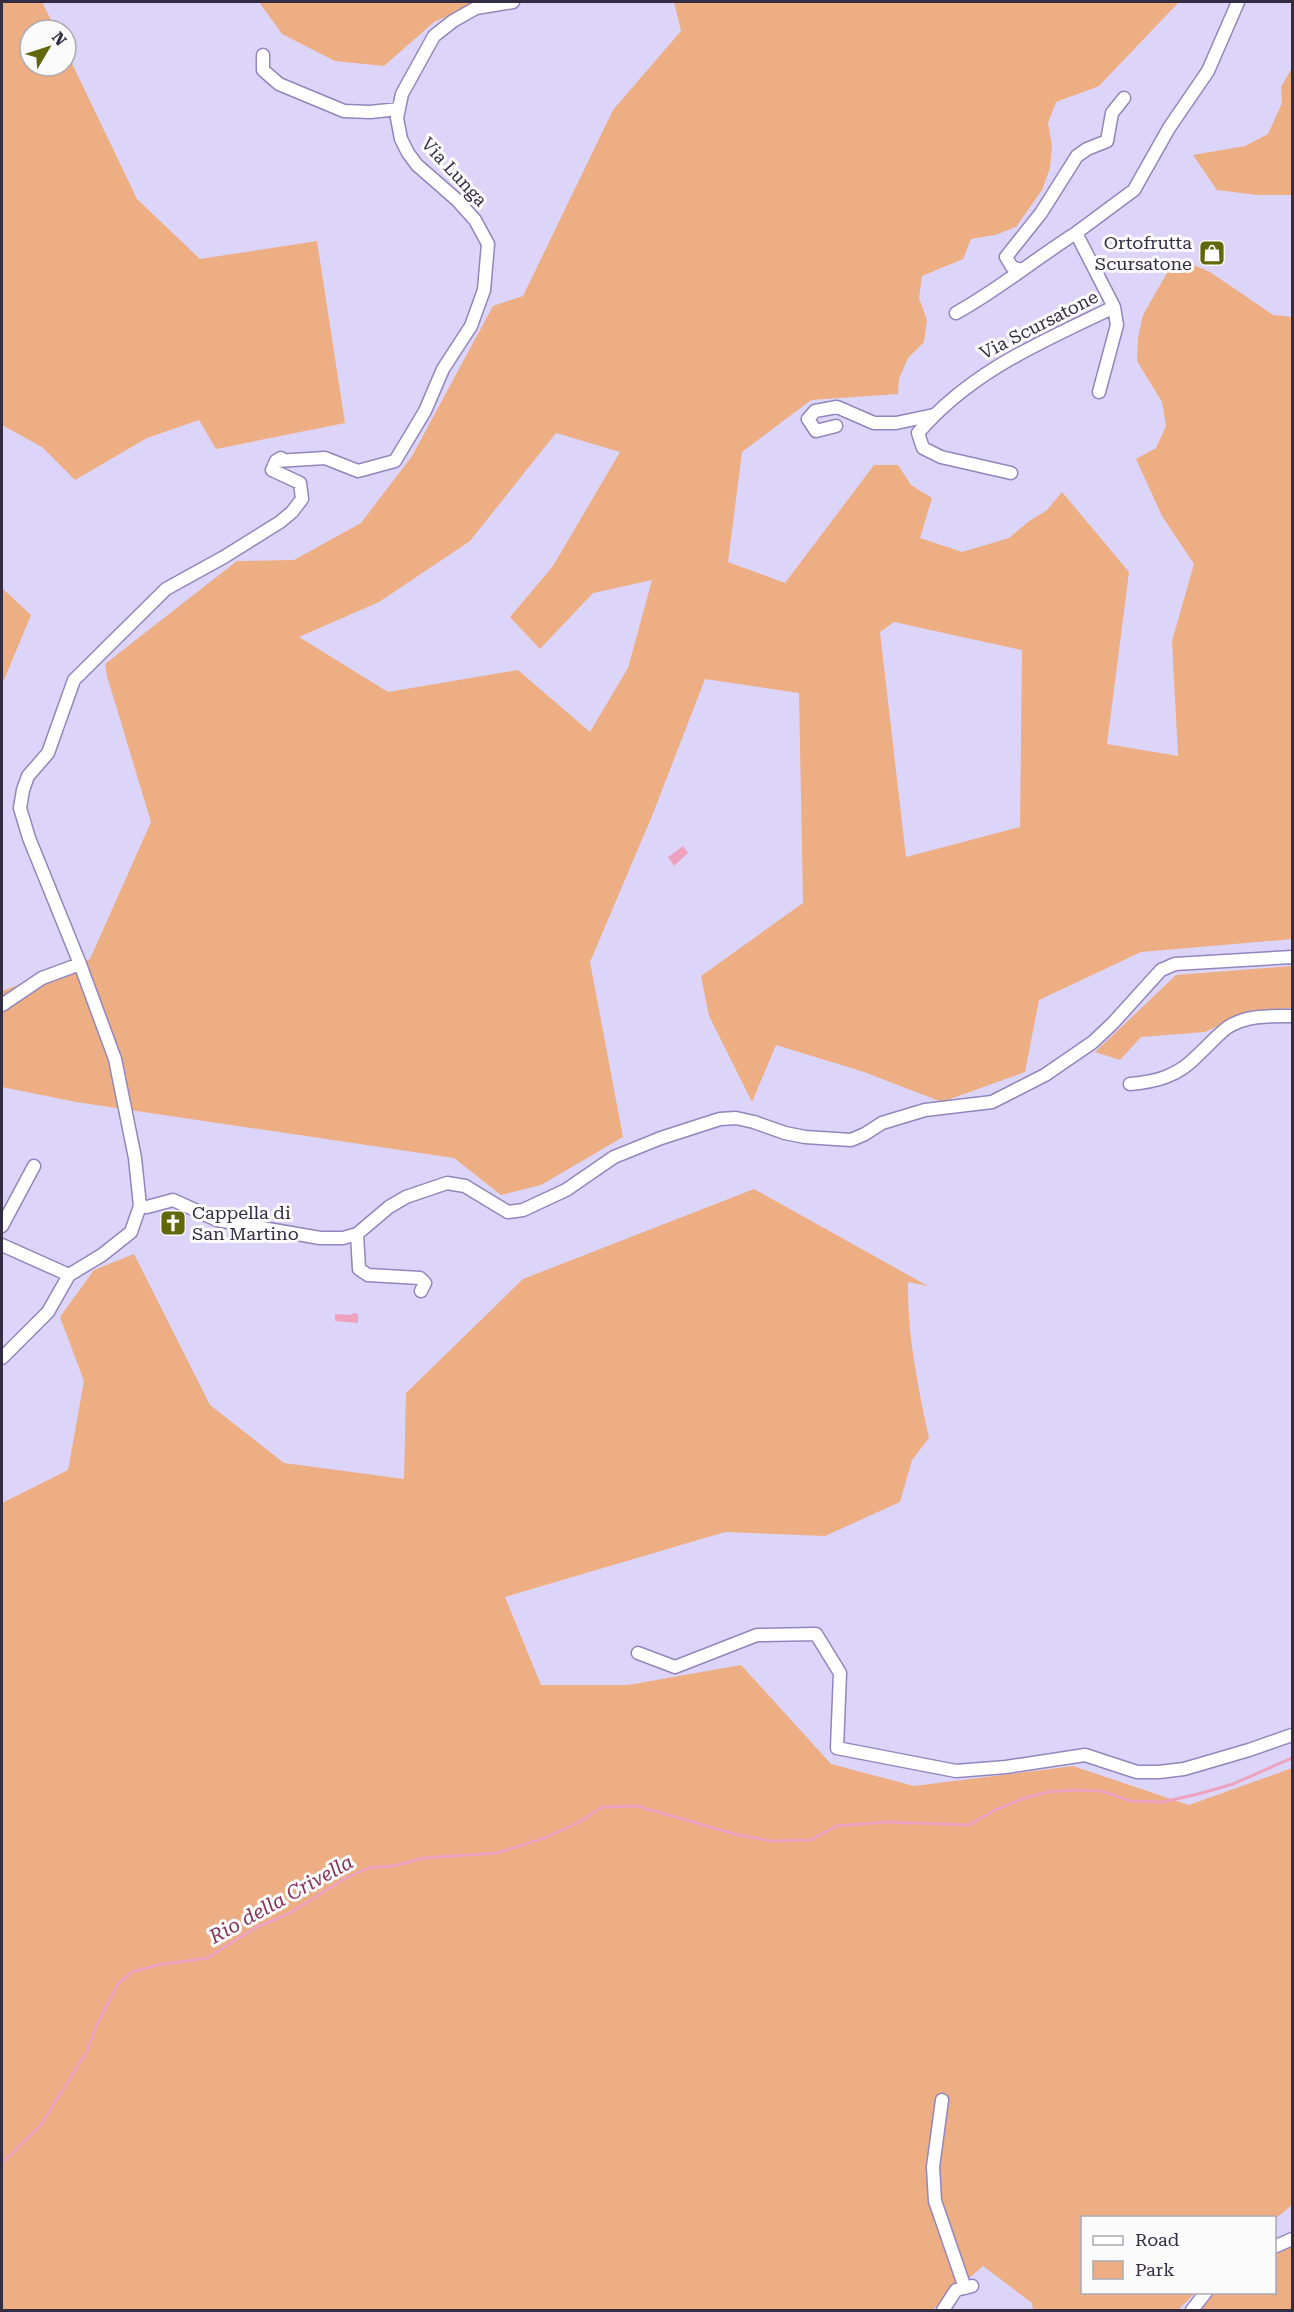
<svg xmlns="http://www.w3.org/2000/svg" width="1294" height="2312" font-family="'Roboto Serif',serif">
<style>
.green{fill:#edae83;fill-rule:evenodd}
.water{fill:#eda2be}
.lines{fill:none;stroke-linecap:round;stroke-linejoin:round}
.stream{stroke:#eda2be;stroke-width:3}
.minor-casing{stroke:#9385bd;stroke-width:15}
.minor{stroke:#fff;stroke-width:12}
.labels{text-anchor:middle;stroke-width:6;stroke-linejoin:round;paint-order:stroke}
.street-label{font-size:18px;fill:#332d44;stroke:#fbfbfb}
.poi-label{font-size:18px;fill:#332d44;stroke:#fbfbfb;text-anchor:end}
.water-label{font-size:20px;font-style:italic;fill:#893259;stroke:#fbfbfb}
</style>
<rect width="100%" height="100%" fill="#dcd5f9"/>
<path class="green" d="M2 2H42L56 30H30V66H66V51L137 199 200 259 317 241 345 423 216 449 199 420 147 438 75 480 42 447 2 425Z
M259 2H479L434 22 384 66 335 61 282 34Z
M674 2H1179L1099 86 1056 102 1048 123 1052 146 1050 168 1042 190 1016 227 995 235 971 239 963 259 922 276 919 298 927 320 924 342 908 358 899 379 898 394 811 400 742 452 728 562 785 583 874 465H898L911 485 932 498 920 538 962 552 1009 538 1028 522 1047 510 1062 492 1129 572 1107 744 1178 756 1172 641 1194 564 1162 516 1136 459 1156 448 1166 426 1162 402 1137 361 1138 338 1143 315 1167 273 1187 262 1210 272 1273 315 1292 317V939L1141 952 1039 1000 1025 1072 942 1102 864 1072 776 1045 752 1102 709 1016 701 976 803 903 799 693 705 679 652 816 590 962 623 1137 541 1185 501 1195 454 1158 76 1102 2 1087V991L90 959 151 822 107 676 105 664 237 561 294 560 361 523 412 456 493 306 523 296 613 110 681 31ZM556 433 620 452 553 566 510 617 540 649 593 593 652 580 628 668 590 732 518 670 388 692 299 637 379 602 470 541ZM894 622 1022 650 1020 827 906 857 880 632Z
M1292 68V195H1257L1217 190 1193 155 1245 146 1268 134 1282 103 1281 87Z
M2 588 31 615 4 680 2 679Z
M1292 966V1008L1250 1011 1205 1032 1141 1037 1120 1060 1095 1052 1176 975Z
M754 1189 928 1286 908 1282C907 1334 918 1387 929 1438L912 1460 900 1502 825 1536 725 1532 505 1597 541 1685H628L741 1665 831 1764 914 1786 1073 1766 1189 1805 1292 1768V2205L1275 2219 1082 2218V2292L1195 2293 1178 2310H1033L1032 2303 983 2266 932 2310H2V1503L68 1470 84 1381 60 1317 94 1270 134 1254 210 1405 284 1463 404 1479 406 1393 523 1279Z
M1292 2246V2310H1199L1211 2293 1274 2292 1275 2252Z"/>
<path class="water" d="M683 846 688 853 674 866 668 857Z
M353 1313 358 1314V1323L335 1321V1314L352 1315Z"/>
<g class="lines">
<path class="stream" d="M2 2163 40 2126 86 2053 96 2027 118 1984 132 1972 157 1965 207 1958 255 1928 290 1913 344 1879 368 1868 393 1866 424 1858 497 1853 547 1837 579 1822 602 1807 637 1806 738 1835 772 1841 811 1840 836 1826 887 1822 969 1825 993 1811 1024 1798 1048 1792 1073 1790 1101 1791 1131 1801 1163 1802 1198 1794 1233 1784 1292 1758"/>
<defs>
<path id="minor" d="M263 55V70L279 84 344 111 370 112 399 109
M1021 270 1012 267 1006 257 1041 213 1077 156 1087 149 1107 141 1112 113 1124 98
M956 313C998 290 1035 259 1076 233
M1099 392 1117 325 1114 307
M836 426 816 431 808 419 815 411 837 407 874 423H896L934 415
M276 461 325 458 358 471 395 461 425 411 443 369 471 326 484 290 488 244 475 220 457 200 417 165 408 153 401 139 397 118 402 94 434 36 453 21 476 8 513 2
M1011 473 941 457 923 448 918 433C972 370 1042 342 1114 307L1076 233 1134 190 1169 128 1208 71 1238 2
M2 1005 42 978 80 964
M1130 1084C1156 1082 1178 1076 1197 1056 1207 1047 1217 1035 1228 1027 1247 1015 1271 1016 1292 1016
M140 1206 147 1207 173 1200 217 1220 320 1238H343L357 1234 389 1207 406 1197 447 1183 465 1186 508 1212 523 1210 566 1190 614 1157 661 1138 720 1119 736 1118 754 1122 785 1133 805 1137 851 1140 865 1134 882 1123 925 1110 992 1102 1045 1075 1093 1042 1113 1023 1161 970 1175 964 1292 957
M2 1226 34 1166
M357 1234 359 1269 368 1275 420 1278 425 1283 421 1291
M2 1245 69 1275
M2 1358 48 1312 69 1275 102 1255 131 1232 140 1206 135 1158 115 1059 80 964 29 838 20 808 23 790 28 776 48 753 74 680 166 589 224 557 280 522 292 512 302 499 300 483 272 470 276 461 281 458
M638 1653 675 1667 757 1635 816 1634 840 1673 837 1748 956 1771 1006 1767 1085 1755 1137 1772H1159L1184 1769 1249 1750 1292 1735
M942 2100 933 2167 935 2201 965 2288
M1274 2247 1292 2239
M943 2310 956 2290 972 2286
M1192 2310 1206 2292"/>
</defs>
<use href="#minor" class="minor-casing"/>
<use href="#minor" class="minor"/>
</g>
<defs>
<symbol id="shop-square" viewBox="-11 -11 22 22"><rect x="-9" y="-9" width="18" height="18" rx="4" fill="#60680b" stroke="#fbfbfb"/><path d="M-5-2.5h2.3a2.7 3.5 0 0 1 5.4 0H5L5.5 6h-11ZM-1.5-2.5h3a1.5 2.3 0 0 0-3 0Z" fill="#fff"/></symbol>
<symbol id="church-square" viewBox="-11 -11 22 22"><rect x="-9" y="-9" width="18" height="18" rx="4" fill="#60680b" stroke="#fbfbfb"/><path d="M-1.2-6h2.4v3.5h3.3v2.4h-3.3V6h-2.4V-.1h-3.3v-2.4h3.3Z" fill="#fff"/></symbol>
</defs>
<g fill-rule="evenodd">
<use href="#shop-square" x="1197" y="238" width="30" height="30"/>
<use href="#church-square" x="158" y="1208" width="30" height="30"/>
</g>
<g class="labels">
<g class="street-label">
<text transform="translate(454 172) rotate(47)" y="6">Via Lunga</text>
<text transform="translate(1039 325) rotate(-27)" y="6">Via Scursatone</text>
</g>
<g class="poi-label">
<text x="1192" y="249">Ortofrutta<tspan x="1192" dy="21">Scursatone</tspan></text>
<text x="192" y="1219" text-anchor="start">Cappella di<tspan x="192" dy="21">San Martino</tspan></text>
</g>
<g class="water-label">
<text transform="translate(281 1899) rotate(-29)" y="7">Rio della Crivella</text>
</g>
</g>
<rect width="1294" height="2312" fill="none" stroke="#332d44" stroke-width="6"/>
<rect x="1081" y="2216" width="195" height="78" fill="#fbfbfb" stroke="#aba9b2" stroke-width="1.5"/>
<rect x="1093" y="2236" width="30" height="9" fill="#ffffff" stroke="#aba9b2" stroke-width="1.5"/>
<text x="1135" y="2246" font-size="18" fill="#332d44">Road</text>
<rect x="1093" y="2261" width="30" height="18" fill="#edae83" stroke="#aba9b2" stroke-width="1.5"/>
<text x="1135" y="2276" font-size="18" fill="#332d44">Park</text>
<g transform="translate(48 48) rotate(51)"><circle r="28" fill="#fbfbfb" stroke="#aba9b2" stroke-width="1.5"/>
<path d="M0-4.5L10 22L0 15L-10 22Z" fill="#60680b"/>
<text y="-9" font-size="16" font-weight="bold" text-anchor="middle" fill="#332d44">N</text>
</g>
</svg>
